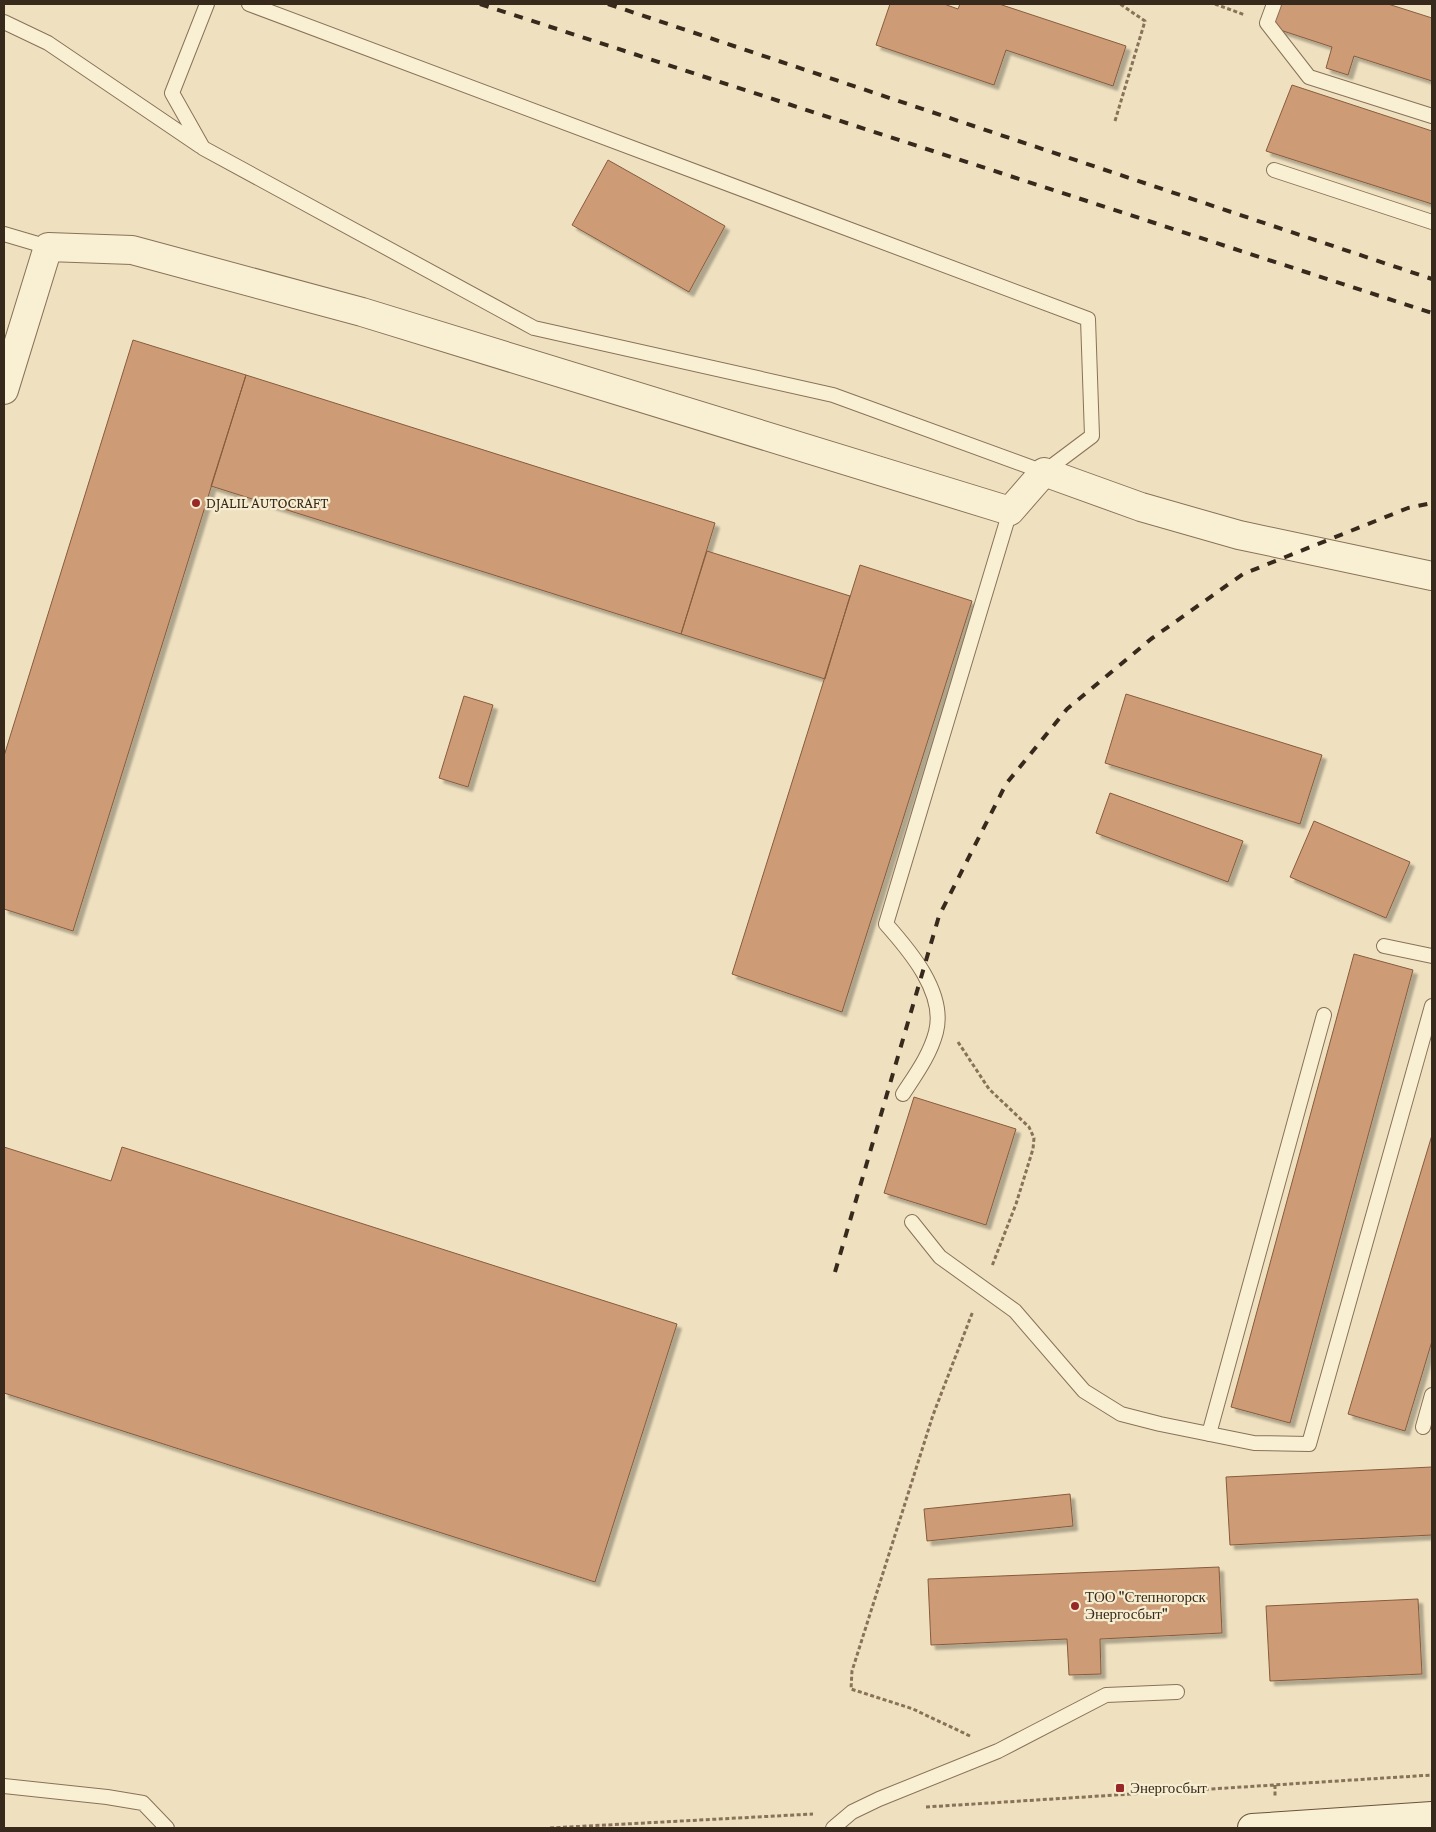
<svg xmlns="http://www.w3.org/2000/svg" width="1436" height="1832" font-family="'Crimson Pro',serif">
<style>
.building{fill:#cd9b75;stroke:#875c3d;filter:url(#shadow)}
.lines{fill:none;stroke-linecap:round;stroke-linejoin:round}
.lane-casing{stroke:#887258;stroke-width:16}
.street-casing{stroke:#887258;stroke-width:30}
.secondary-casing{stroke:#6a533b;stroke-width:30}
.path{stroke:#887258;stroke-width:3;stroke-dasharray:4 2.5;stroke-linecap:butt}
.lane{stroke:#f9efd3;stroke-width:14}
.street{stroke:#f9efd3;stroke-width:28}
.secondary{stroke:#f9efd3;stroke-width:28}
.rail{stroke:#372a1c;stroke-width:4;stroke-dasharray:9 9;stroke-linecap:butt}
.poi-dot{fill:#982827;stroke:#f6ecd0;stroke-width:2}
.labels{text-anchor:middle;stroke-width:4.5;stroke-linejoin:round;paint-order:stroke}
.poi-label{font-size:15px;fill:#372a1c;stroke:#f6ecd0;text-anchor:start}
</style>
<defs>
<filter id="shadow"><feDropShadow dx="4.5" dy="4.5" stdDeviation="1" flood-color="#0004"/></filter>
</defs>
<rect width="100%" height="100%" fill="#efe1c0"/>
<path class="building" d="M890 4H944L958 9 960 4H999L1126 46 1113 86 1006 50 994 85 876 45Z
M1279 4H1388L1432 18V81L1354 56 1348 75 1326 68 1332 47 1271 27Z
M1292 85 1432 131V204L1266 151Z
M608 160 725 226 689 292 572 225Z
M133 340 246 375 73 931 4 909V756Z
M246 375 715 523 681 634 211 486Z
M707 551 850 596 825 679 681 634Z
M860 565 972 601 842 1012 732 974Z
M1126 694 1322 755 1300 824 1105 763Z
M464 696 493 705 468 787 439 778Z
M1110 793 1243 841 1228 882 1096 833Z
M1314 821 1410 862 1386 918 1290 877Z
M1354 954 1413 970 1290 1423 1231 1407Z
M914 1097 1016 1129 986 1225 884 1193Z
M1432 1135V1341L1405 1431 1348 1414Z
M4 1147 111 1181 122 1147 677 1324 595 1582 4 1393Z
M1432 1467V1535L1230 1545 1226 1477Z
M1070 1494 1073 1526 927 1541 924 1509Z
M1219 1567 1222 1633 1100 1639 1101 1674 1069 1675 1067 1639 931 1645 928 1579Z
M1418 1599 1422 1674 1270 1681 1266 1606Z"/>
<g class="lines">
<defs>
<path id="lane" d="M207 4 172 93 203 148 534 328 833 395 1044 472 1092 436 1088 319 249 4
M1274 4 1267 23 1309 77 1432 116
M4 22 48 43 200 146
M1274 170 1432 222
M4 234 48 247
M1384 946 1432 956
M903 1094C916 1074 930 1055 936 1032 946 993 910 951 886 924L1010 511
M912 1222 940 1257 1015 1311 1084 1391 1121 1414 1160 1424 1254 1443 1309 1444 1432 1006
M1423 1427 1432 1395
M1209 1434 1324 1015
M4 1786 107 1797 143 1803 167 1828
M833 1828 852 1812 879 1799 998 1751 1106 1695 1177 1692"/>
<path id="street" d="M4 390 48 247 132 250 362 312 1010 511 1044 472 1141 507 1239 535 1432 576"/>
<path id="secondary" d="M1252 1828 1432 1816"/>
</defs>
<use href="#lane" class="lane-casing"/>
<use href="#street" class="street-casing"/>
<use href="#secondary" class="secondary-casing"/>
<path class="path" d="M1215 4 1245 15
M1115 121 1145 21 1120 4
M958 1042 989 1089 1029 1127 1034 1138 1033 1149 1016 1204 992 1266
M970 1736 913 1709 851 1689 852 1671 933 1415 973 1311
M1275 1785V1798
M926 1807 1432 1775
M550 1828 813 1814"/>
<use href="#lane" class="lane"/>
<use href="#street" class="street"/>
<use href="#secondary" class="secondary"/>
<path class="rail" d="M480 4 1432 313
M608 4 1432 279
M835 1272 939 916 1006 784 1067 709 1151 639 1243 574 1408 508 1432 503"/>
</g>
<g class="poi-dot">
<circle cx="196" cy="503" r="5"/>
<circle cx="1075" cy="1606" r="5"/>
<rect x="1115" y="1783" width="10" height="10" rx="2.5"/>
</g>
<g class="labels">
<g class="poi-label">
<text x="206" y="508">DJALIL AUTOCRAFT</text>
<text x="1085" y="1602">ТОО "Степногорск<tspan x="1085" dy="17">Энергосбыт"</tspan></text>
<text x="1130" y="1793">Энергосбыт</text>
</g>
</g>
<rect width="1436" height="1832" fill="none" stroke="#372a1c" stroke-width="10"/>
</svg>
